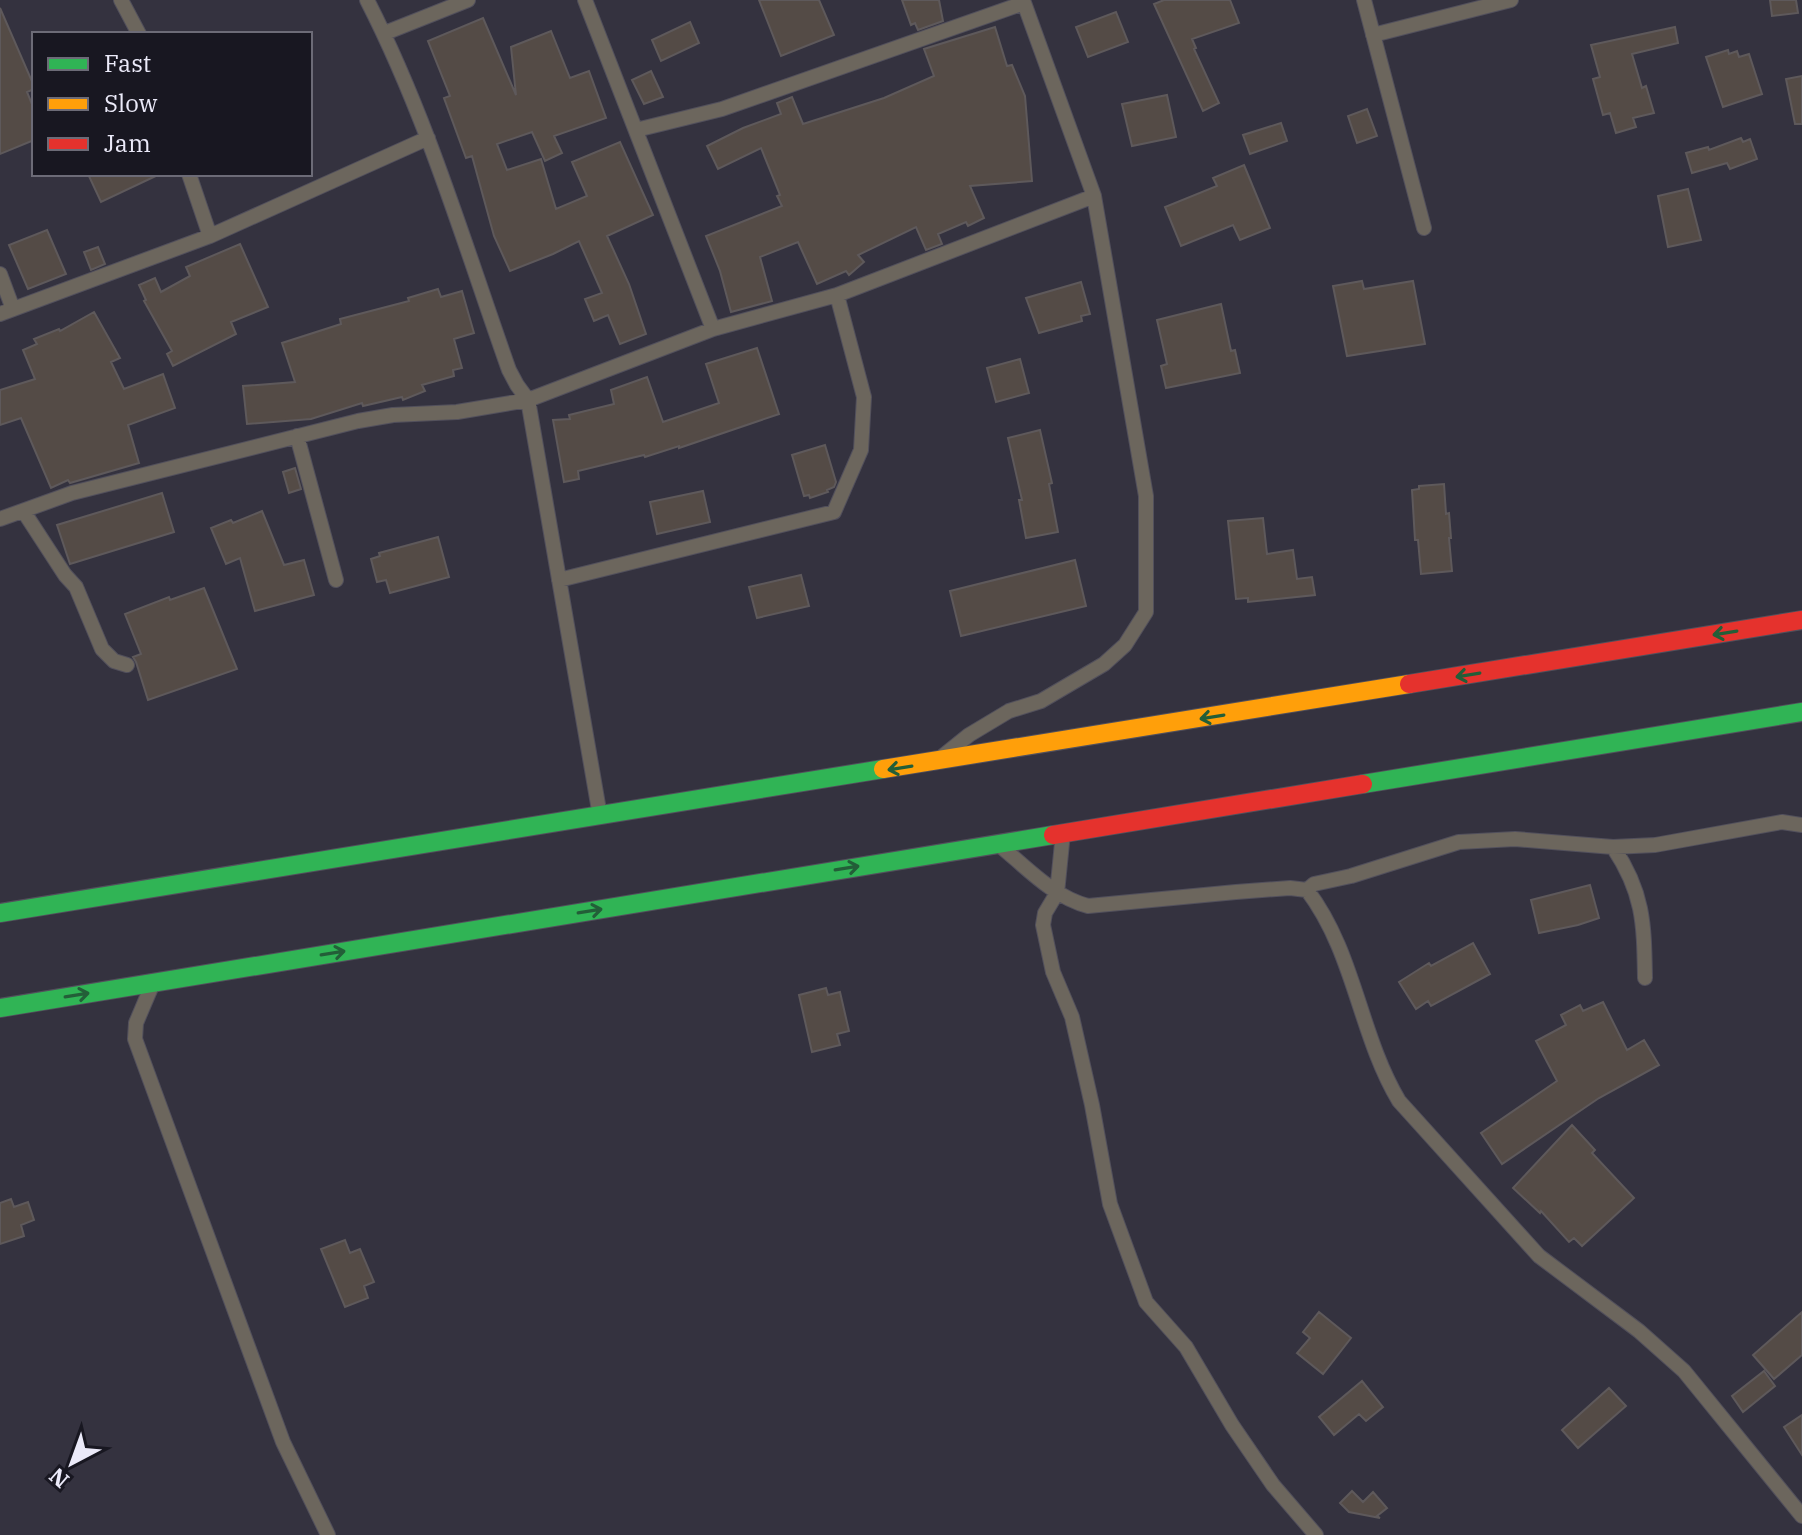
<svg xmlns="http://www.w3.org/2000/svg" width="1802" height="1535" font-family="'IBM Plex Serif',serif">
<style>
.building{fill:#544b46;stroke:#5e595b;stroke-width:2}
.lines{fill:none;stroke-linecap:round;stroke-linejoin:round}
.street-casing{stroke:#52505c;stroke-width:16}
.fast-casing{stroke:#52505c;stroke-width:20}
.slow-casing{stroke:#52505c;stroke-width:20}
.jam-casing{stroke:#52505c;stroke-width:20}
.street{stroke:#6c665d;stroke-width:14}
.fast{stroke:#30b455;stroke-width:18}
.slow{stroke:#ff9f0a;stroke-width:18}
.jam{stroke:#e5322d;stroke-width:18}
.oneway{stroke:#235e38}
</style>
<rect width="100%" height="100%" fill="#34323f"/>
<path class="building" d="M759 0H819L834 35 781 56Z
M902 0H939L943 21 918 30 915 23 911 25Z
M1164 0H1230L1239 23 1192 39 1196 48 1194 49 1219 103 1203 111 1154 4Z
M1770 0H1796L1798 13 1772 16Z
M0 8 34 86V89L27 92 34 109V140L0 154Z
M1116 12 1128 42 1088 57 1076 27Z
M483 18 516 95 511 47 551 31 570 78 589 71 606 118 554 136 562 153 545 161 532 132 497 144 507 170 541 159 556 209 587 196 572 162 620 142 653 215 607 236 629 284 646 334 620 344 608 315 594 321 585 299 602 293 579 241 553 254 510 271 494 236 472 156 466 158 444 98 450 96 428 41Z
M690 22 699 43 661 61 652 40Z
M995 27 1007 66 1012 65 1025 96 1032 181 970 186 984 218 968 226 966 222 938 234 942 244 926 250 916 227 858 255 864 262 849 275 846 271 817 284 798 242 760 257 772 301 731 312 720 271 706 236 782 206 777 196 780 195 761 148 718 169 707 146 743 128 781 114 777 103 792 97 803 124 884 98 934 76 924 49Z
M1675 27 1678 43 1632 54 1642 88 1646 86 1654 113 1633 118 1636 127 1616 133 1610 113 1603 115 1593 79 1600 77 1591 45Z
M1728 50 1729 54 1737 51 1739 57 1749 54 1762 94 1723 107 1706 57Z
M651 71 663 97 644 104 632 80Z
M1802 76V124H1795L1786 79Z
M1167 95 1176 137 1132 146 1122 104Z
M1367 109 1377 136 1357 143 1348 116Z
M1281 123 1287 141 1250 154 1243 135Z
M1741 138 1743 142 1750 139 1757 159 1730 169 1727 163 1692 173 1686 153 1708 147 1709 150Z
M1244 165 1270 228 1240 240 1233 225 1181 246 1165 207 1217 186 1213 178Z
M88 174H160L101 202Z
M1688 189 1701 240 1668 247 1658 196Z
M47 230 66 274 28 289 9 245Z
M240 244 268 307 231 322 236 334 173 366 167 354 172 351 144 301 146 300 139 285 155 278 161 292 190 276 186 267Z
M98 247 105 264 91 270 84 252Z
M1362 281 1364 289 1413 281 1425 344 1347 356 1333 286Z
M1081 282 1090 314 1081 316 1082 321 1039 333 1026 298Z
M438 289 441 297 462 291 474 333 454 339 462 368 453 370 454 376 422 385 425 391 403 400 402 397 363 406 362 403 311 419 247 424 243 386 295 382 282 343 341 324 340 319 409 301 408 298Z
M1221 304 1231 351 1235 350 1240 373 1166 388 1161 366 1167 364 1157 320Z
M94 312 120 358 111 362 124 389 163 374 175 408 128 425 139 463 70 483 68 480 51 488 21 418 0 425V390L35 379 23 350 37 344 34 339 59 329 60 331Z
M757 348 779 414 679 448V446L645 457 644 455 578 471 579 479 564 482 553 420 570 419 569 415 614 404 611 390 647 377 663 422 719 403 706 364Z
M1020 359 1029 393 996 402 987 368Z
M1040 430 1052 483 1049 484 1058 532 1026 538 1019 500H1022L1008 438Z
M825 445 836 482 834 487 827 490 828 492 810 498 809 495 804 496 792 455Z
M295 468 301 489 289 493 283 472Z
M1444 484 1446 514 1449 513 1451 538H1449L1452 571 1421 574 1418 540H1415L1412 490 1419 489V486Z
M703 491 710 522 657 534 650 502Z
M162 493 174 532 70 564 57 525Z
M262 511 284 565 304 560 314 595 255 611 240 558 226 564 211 528 231 520 233 523Z
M1263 518 1267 554 1293 550 1297 579 1312 577 1315 595 1248 602V598L1236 599 1228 521Z
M438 537 449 577 390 593 386 580 377 582 371 559 380 556 379 553Z
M1075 560 1086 606 961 636 950 591Z
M801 575 809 606 757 618 749 587Z
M204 588 237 669 148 700 136 662 133 657 141 654 125 614 169 597 170 600Z
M1590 885 1599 918 1578 925 1539 933 1531 900Z
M1473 943 1490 974 1431 1006 1428 1001 1416 1009 1399 982 1429 963 1431 966Z
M826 988 828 995 840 992 849 1031 837 1034 840 1045 812 1052 799 995Z
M1603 1002 1627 1050 1644 1040 1659 1065 1599 1098 1502 1164 1481 1133 1557 1081 1536 1041 1566 1025 1561 1015 1580 1005 1583 1011Z
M1572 1125 1595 1150 1592 1153 1634 1198 1582 1246 1574 1238 1569 1242 1541 1211 1540 1213 1513 1188Z
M11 1199 14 1207 28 1202 34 1220 21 1225 24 1236 0 1244V1203Z
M345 1240 350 1253 360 1249 374 1282 364 1286 368 1298 345 1307 321 1249Z
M1319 1312 1351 1338 1323 1374 1297 1353 1310 1338 1303 1332Z
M1802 1312V1355L1774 1379 1753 1355Z
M1764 1371 1775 1386 1743 1412 1732 1396Z
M1362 1381 1383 1407 1366 1421 1359 1414 1334 1435 1319 1417Z
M1609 1388 1626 1406 1578 1448 1562 1430Z
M1802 1415V1455L1784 1427Z
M1352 1491 1363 1502 1373 1492 1387 1508 1377 1516 1380 1518 1349 1512 1340 1503Z"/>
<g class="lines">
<defs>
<path id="street" d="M121 0 139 34
M367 0C427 117 465 246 509 370L517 385 528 400 600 816
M585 0 713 329
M1364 0 1424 228
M385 33 468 0
M1373 35 1511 0
M636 130 722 109 1024 3
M189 174 210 236
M0 274 13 309
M0 314 210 236 428 138
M297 436 336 580
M24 512 65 575 76 587 102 649 114 661 127 665
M0 519 72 493 358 421 393 415 457 412 528 400 713 329 837 295 1094 196
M559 580 834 512 861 450 864 397 837 295
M943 756 969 735 1009 711 1041 701 1104 664 1125 645 1146 612V496L1094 196 1023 0
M1063 833 1057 893 1045 913 1043 925 1053 972 1072 1017 1092 1105 1110 1204 1146 1302 1186 1347 1232 1425 1273 1485 1316 1535
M998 844C1026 867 1053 897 1088 906L1236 892 1290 888 1307 890C1355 953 1359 1034 1399 1101L1539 1256 1639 1331 1684 1371 1802 1516
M1613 847C1644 893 1644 924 1645 978
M1307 890 1314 884 1351 876 1459 842 1515 839 1613 847 1655 845 1782 822 1802 825
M153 983 136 1023 135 1039 283 1442 328 1535"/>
<path id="fast" d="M1363 784 1802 712
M0 913 883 769
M0 1008 1053 835"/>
<path id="slow" d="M883 769 1409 684"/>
<path id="jam" d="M1409 684 1802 620
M1053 835 1363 784"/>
</defs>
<use href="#street" class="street-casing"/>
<use href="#fast" class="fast-casing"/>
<use href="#slow" class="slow-casing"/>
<use href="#jam" class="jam-casing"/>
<use href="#street" class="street"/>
<use href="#fast" class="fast"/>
<use href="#slow" class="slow"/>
<use href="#jam" class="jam"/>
</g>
<defs><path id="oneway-shaft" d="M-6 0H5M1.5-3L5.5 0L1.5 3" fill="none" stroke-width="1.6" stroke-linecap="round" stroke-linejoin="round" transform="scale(2)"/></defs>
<g class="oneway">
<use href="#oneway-shaft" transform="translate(1725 633) rotate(171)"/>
<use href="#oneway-shaft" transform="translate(1468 675) rotate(171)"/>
<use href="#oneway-shaft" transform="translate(1212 717) rotate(171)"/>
<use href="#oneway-shaft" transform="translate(900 768) rotate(171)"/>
<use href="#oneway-shaft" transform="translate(847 868) rotate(-9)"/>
<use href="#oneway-shaft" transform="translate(590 911) rotate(-9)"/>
<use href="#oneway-shaft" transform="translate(333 953) rotate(-9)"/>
<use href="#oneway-shaft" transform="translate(77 995) rotate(-9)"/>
</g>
<rect x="32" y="32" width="280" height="144" fill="#181721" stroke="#6c6b77" stroke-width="2"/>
<rect x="48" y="58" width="40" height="12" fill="#30b455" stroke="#6c6b77" stroke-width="2"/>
<text x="104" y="72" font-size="24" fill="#ebeaf9">Fast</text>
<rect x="48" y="98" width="40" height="12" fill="#ff9f0a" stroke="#6c6b77" stroke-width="2"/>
<text x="104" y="112" font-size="24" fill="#ebeaf9">Slow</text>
<rect x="48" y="138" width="40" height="12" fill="#e5322d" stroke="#6c6b77" stroke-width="2"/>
<text x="104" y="152" font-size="24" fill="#ebeaf9">Jam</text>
<g transform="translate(72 1463) rotate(221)" stroke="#181721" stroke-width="6" paint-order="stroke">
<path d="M0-6L14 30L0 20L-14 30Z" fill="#ebeaf9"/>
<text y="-12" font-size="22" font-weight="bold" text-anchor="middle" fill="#ebeaf9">N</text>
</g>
</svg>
